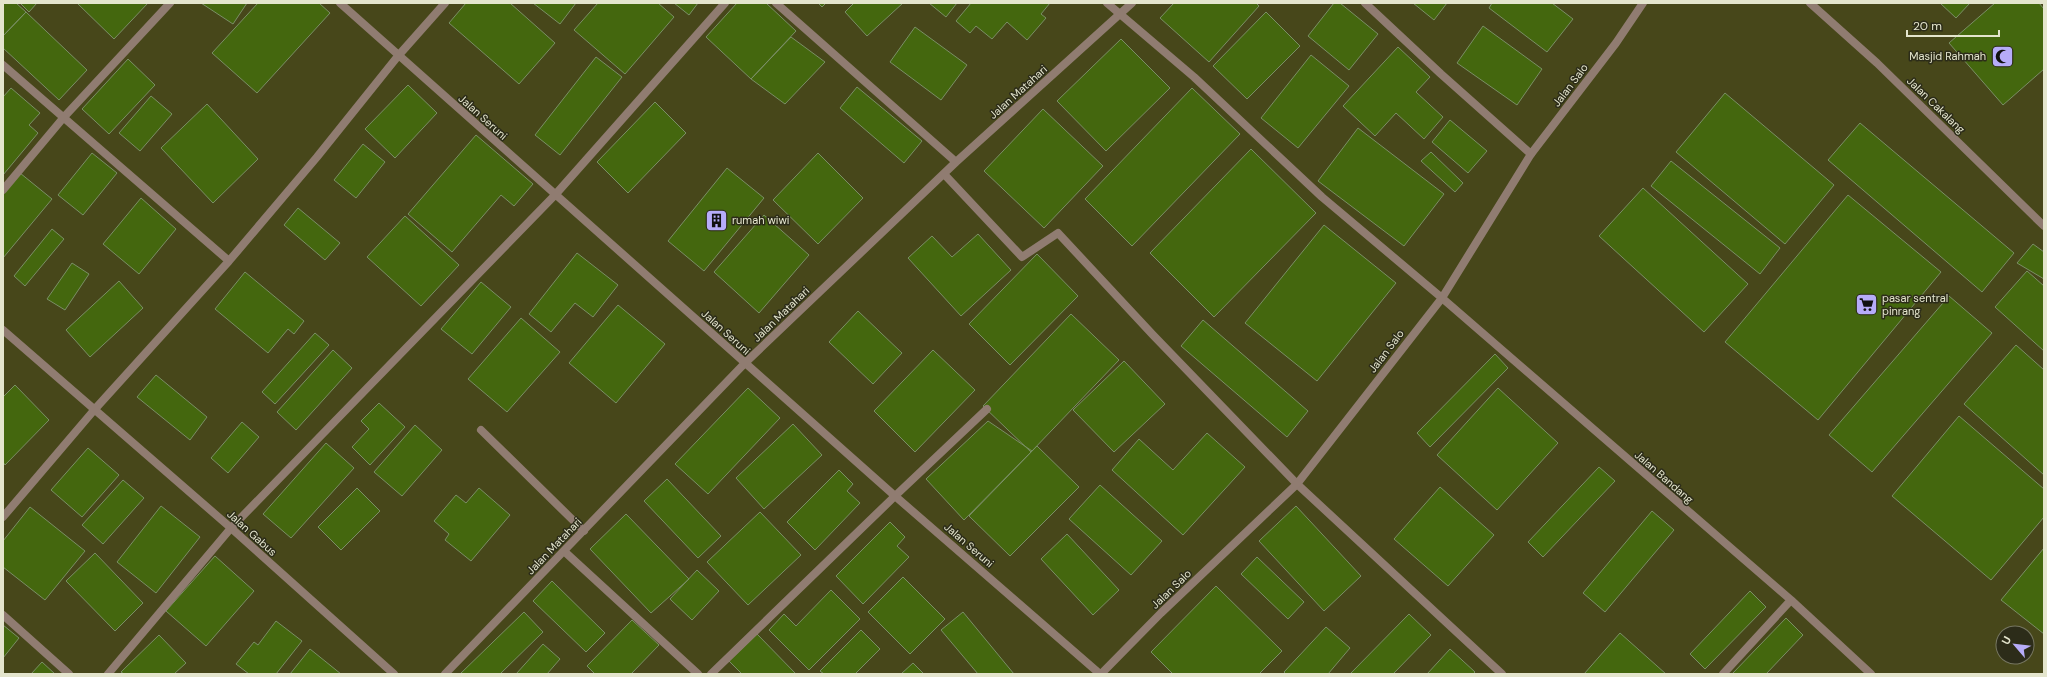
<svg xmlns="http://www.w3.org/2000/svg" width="2047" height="677" font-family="'DM Sans',sans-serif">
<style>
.building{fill:#44670e;stroke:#7a8f65}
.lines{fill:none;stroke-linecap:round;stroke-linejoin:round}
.minor{stroke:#907c71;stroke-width:8}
.tertiary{stroke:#907c71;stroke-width:8}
.labels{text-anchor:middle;stroke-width:3;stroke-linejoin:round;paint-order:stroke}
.poi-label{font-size:11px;fill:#e4e5cd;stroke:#2c2c19;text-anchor:start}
.street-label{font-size:11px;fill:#e4e5cd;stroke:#2c2c19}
</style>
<rect width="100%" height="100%" fill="#47471a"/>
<path class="building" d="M3 3H16L26 12 3 36Z
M20 3H37L29 12Z
M77 3H148L114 39Z
M201 3H247L233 24Z
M258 3H319L330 13 257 93 212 53Z
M466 3H510L555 43 519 84 449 23Z
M533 3H576L560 24Z
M598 3H658L674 17 625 74 574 30Z
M674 3H698L689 15Z
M737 3H766L796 31 751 79 706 37Z
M818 3H826L822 7Z
M854 3H903L867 36 845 12Z
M929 3H957L946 17Z
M971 3H1050L1041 14 1046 18 1027 40 1007 22 992 39 976 26 970 33 956 21Z
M1174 3H1256L1259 6 1209 62 1160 18Z
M1334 3H1340L1378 34 1349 70 1308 36Z
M1413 3H1447L1434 20Z
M1492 3H1552L1573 19 1547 52 1489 8Z
M1940 3H1970L1956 18Z
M1995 3H2039L2044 9V69L2003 105 1949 43Z
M26 12 87 70 59 100 3 48V36Z
M1266 12 1300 46 1247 99 1213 66Z
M1483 26 1542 69 1517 105 1457 63Z
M915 27 967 65 941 100 890 62Z
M791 37 825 62 785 104 751 79Z
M1121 39 1170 88 1106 151 1057 101Z
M1398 47 1430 77 1416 92 1443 117 1424 139 1396 113 1375 136 1343 106Z
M1311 55 1349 86 1298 148 1261 118Z
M596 57 622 77 560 155 535 135Z
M128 59 155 85 109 134 82 109Z
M408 85 437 113 395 158 365 129Z
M857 87 922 141 904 163 840 108Z
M11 88 40 113 29 125 38 133 3 175V97Z
M1192 88 1240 134 1132 246 1085 199Z
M1725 93 1834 185 1785 244 1676 152Z
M151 96 172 114 140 151 119 133Z
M655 102 686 133 628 193 597 162Z
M207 104 258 159 213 203 161 148Z
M1043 109 1103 166 1044 228 984 171Z
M1450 120 1487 151 1468 173 1432 142Z
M1860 123 2014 253 1982 292 1828 160Z
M1358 128 1444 194 1404 246 1318 181Z
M476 135 533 184 514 206 501 195 452 252 408 214Z
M363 144 385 162 356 198 334 180Z
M1251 149 1316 213 1214 317 1150 253Z
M1431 152 1463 183 1455 192 1421 161Z
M92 153 117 173 83 215 58 195Z
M818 153 863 198 818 244 773 200Z
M1671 161 1780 248 1760 274 1651 186Z
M727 168 764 198 704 271 668 241Z
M20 173 52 199 3 258V194Z
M1643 188 1748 284 1704 332 1599 236Z
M1848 195 1941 272 1818 420 1725 342Z
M141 198 176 229 139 274 103 244Z
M298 208 340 243 325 260 284 225Z
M764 215 809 255 759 313 714 272Z
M405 216 459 265 421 306 367 257Z
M1324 225 1396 283 1317 381 1245 323Z
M52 229 64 239 25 286 14 276Z
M978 234 1011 270 961 316 908 258 932 236 952 257Z
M2033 244 2044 252V279L2017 263Z
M577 253 618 285 593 317 575 303 551 332 529 314Z
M1037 254 1078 296 1010 365 969 324Z
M72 263 89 274 65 310 47 299Z
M2027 271 2044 286V351L1995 307Z
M245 272 304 321 294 334 288 329 268 353 215 309Z
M119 281 143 308 90 357 66 330Z
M481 282 511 307 472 354 441 329Z
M1949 296 1992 333 1872 472 1829 435Z
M618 305 665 344 616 403 569 363Z
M858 311 902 353 873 384 829 342Z
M1071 314 1119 360 1031 452 983 406Z
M521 318 560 352 507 412 468 379Z
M1203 320 1308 411 1287 437 1181 346Z
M315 333 329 345 275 404 262 392Z
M2016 345 2044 370V475L1964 404Z
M333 350 352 368 296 430 277 412Z
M933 350 975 390 915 452 874 411Z
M1495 354 1508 368 1430 447 1417 433Z
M1124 361 1165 404 1114 452 1073 410Z
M156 375 207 417 190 440 137 397Z
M15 385 49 420 5 465 3 462V397Z
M748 388 780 418 708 494 675 464Z
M1498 388 1558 443 1497 510 1437 455Z
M379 403 405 427 370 465 352 447 369 429 361 421Z
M1959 416 2044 489V517L1991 580 1892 496Z
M988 421 1032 451 964 520 926 479Z
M242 422 259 437 228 473 211 458Z
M793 424 822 455 764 509 736 478Z
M415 425 442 450 402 496 374 472Z
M1207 433 1245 467 1183 535 1112 470 1139 439 1173 470Z
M326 443 354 468 291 538 263 514Z
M1037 446 1079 487 1010 556 969 516Z
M88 448 119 475 82 517 51 490Z
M1599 467 1615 481 1543 557 1528 542Z
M839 470 853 484 847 491 860 503 815 550 787 522Z
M667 479 721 536 698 558 644 501Z
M123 480 144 498 103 544 82 525Z
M1100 485 1162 541 1131 575 1069 519Z
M1440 487 1494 535 1448 586 1394 539Z
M357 488 380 511 341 550 318 527Z
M479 488 510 515 471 561 445 540 449 534 434 521 456 495 466 503Z
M161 506 200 537 156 593 117 562Z
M1296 506 1361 576 1324 611 1259 541Z
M30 507 85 551 45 600 3 567V541Z
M1652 511 1674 530 1605 612 1583 593Z
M760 512 801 555 748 605 707 562Z
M626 514 689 579 651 613 590 549Z
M890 522 905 537 897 546 909 557 863 604 836 576Z
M1067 534 1119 590 1093 615 1041 559Z
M2044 548V634L2001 600Z
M95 553 143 603 115 631 66 581Z
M215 556 254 591 206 646 166 611Z
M1257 557 1304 602 1288 619 1241 574Z
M697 570 719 591 692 620 670 599Z
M903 577 945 619 910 654 868 612Z
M552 581 605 633 586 652 533 601Z
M1216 586 1282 651 1259 674H1173L1151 652Z
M831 590 860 619 809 670 769 630 784 614 796 626Z
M1750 591 1766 607 1705 669 1690 654Z
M524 612 543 632 500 674H460Z
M963 612 1014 674H978L941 630Z
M1409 614 1431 635 1393 674H1350Z
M1786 618 1803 635 1766 674H1732Z
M632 620 659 645 631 674H595L587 666Z
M276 621 302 641 276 674H249L236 664 254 642 258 645Z
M3 625 19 638 3 658Z
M1326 627 1350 648 1328 674H1286L1284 672Z
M861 630 880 649 855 674H824L820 671Z
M1620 633 1666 674H1584Z
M757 634 796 674H742L729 661Z
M159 635 186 663 174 674H124L121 672Z
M543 644 560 659 547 674H516Z
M310 649 341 674H290Z
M1450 649 1475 672 1473 674H1427Z
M42 662 55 674H31Z
M913 663 924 674H901Z"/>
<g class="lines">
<path class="minor" d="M340 3 895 496 1100 674
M776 3 956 162
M1365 3 1441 74 1531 154
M1810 3 1877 63 2044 226
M3 65 229 261
M944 174 1022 257 1058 233 1153 335 1297 484 1502 674
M3 190 64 117 170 3
M1442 298 1791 600 1871 674
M3 330 231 528 394 674
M481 430 584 531
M3 517 95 409 229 261 317 157 398 56 445 3
M565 552 698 674
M3 615 69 674
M108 674 231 528 555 195 725 3
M445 674 745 363 956 162 1132 3
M711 674 895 496 987 409
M1723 674 1791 600"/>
<path class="tertiary" d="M1107 3 1194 77 1322 197 1442 298
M1101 674 1161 613 1297 484 1442 298 1531 154 1616 43 1643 3"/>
</g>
<defs>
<symbol id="mosque-square" viewBox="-11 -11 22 22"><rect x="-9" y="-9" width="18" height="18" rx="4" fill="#b6acf8" stroke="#2c2c19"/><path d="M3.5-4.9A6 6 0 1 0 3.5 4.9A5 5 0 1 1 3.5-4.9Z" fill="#111"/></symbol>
<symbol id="building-square" viewBox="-11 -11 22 22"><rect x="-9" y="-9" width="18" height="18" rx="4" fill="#b6acf8" stroke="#2c2c19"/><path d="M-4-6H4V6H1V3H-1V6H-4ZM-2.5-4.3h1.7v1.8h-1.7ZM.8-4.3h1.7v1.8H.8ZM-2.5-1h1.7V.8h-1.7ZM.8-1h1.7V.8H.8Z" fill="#111"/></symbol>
<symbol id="supermarket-square" viewBox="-11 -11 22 22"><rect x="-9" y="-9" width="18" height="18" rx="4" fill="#b6acf8" stroke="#2c2c19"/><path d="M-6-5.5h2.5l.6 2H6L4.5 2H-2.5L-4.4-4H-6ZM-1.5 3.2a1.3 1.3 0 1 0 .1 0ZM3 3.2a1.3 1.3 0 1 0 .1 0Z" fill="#111"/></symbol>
</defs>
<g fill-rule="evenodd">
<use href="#mosque-square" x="1990" y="44" width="25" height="25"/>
<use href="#building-square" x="704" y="208" width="25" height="25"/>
<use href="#supermarket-square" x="1854" y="292" width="25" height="25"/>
</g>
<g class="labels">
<g class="poi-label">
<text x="1986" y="60" text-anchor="end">Masjid Rahmah</text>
<text x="732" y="224">rumah wiwi</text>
<text x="1882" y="302">pasar sentral<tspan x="1882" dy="13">pinrang</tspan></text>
</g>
<g class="street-label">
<text transform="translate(1570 85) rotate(-53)" y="4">Jalan Salo</text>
<text transform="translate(1018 92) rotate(-42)" y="4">Jalan Matahari</text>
<text transform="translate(1936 105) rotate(44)" y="4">Jalan Cakalang</text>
<text transform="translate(483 117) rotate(42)" y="4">Jalan Seruni</text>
<text transform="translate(781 314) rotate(-44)" y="4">Jalan Matahari</text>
<text transform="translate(726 332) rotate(42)" y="4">Jalan Seruni</text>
<text transform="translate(1386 351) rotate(-53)" y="4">Jalan Salo</text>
<text transform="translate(1664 477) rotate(41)" y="4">Jalan Bandang</text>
<text transform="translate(252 533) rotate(42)" y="4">Jalan Gabus</text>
<text transform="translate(969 545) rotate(41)" y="4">Jalan Seruni</text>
<text transform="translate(554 546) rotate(-46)" y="4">Jalan Matahari</text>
<text transform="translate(1171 589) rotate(-44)" y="4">Jalan Salo</text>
</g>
</g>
<rect width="2047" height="677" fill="none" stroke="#e4e5cd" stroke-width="8"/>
<g transform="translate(2015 645) rotate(298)"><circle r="19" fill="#2c2c19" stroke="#767661"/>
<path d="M0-3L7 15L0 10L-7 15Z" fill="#b6acf8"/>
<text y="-6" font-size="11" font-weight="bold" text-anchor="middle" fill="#e4e5cd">U</text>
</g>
<path d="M1907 30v6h92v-6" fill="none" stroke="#e4e5cd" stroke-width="2"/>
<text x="1913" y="30" font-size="12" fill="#e4e5cd" stroke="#2c2c19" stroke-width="3" paint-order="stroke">20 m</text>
</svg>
